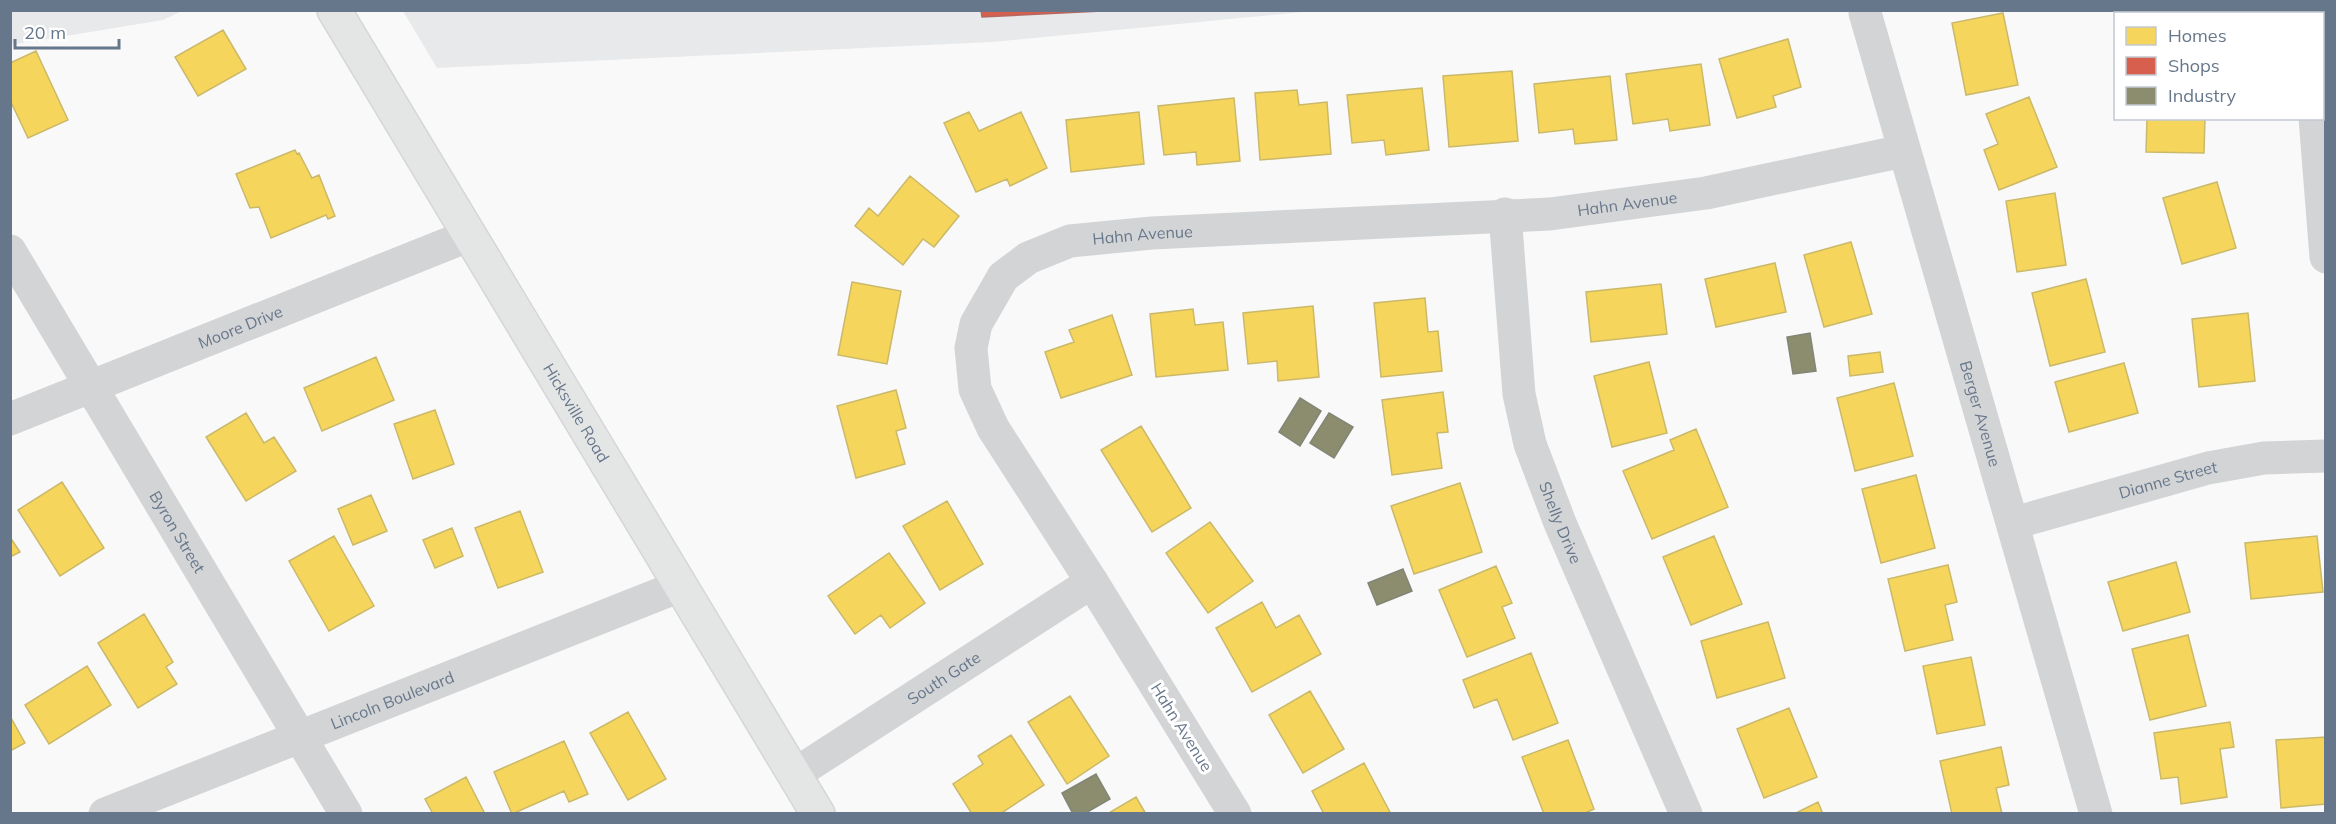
<svg xmlns="http://www.w3.org/2000/svg" width="2336" height="824" font-family="Mulish,sans-serif">
<style>
.built{fill:#e8e9ea}
.homes{fill:#f6d55c;stroke:#cbb96a;stroke-width:1.5}
.shops{fill:#d6604d;stroke:#b56760;stroke-width:1.5}
.industry{fill:#8c8c6e;stroke:#818677;stroke-width:1.5}
.lines{fill:none;stroke-linecap:round;stroke-linejoin:round}
.primary-casing{stroke:#d5d6d8;stroke-width:36}
.minor{stroke:#d3d4d5;stroke-width:33}
.primary{stroke:#e4e5e5;stroke-width:33}
.labels{text-anchor:middle;stroke-width:6;stroke-linejoin:round;paint-order:stroke}
.street-label{font-size:16px;fill:#67778b;stroke:#fff}
</style>
<rect width="100%" height="100%" fill="#f9f9f9"/>
<path class="built" d="M11 10H182V11L163 20 11 45Z
M403 11H1314L992 42 437 68Z"/>
<path class="homes" d="M2191 10H2274L2276 14H2193Z
M2302 10H2326V15L2302 14Z
M2003 13 2018 85 1966 95 1952 23Z
M223 30 246 69 198 96 175 57Z
M1788 39 1801 87 1773 96 1776 107 1737 118 1719 59Z
M36 51 68 120 28 138 10 100V63Z
M1701 64 1710 125 1670 131 1668 119 1633 124 1626 74Z
M1512 71 1518 141 1449 147 1443 76Z
M1610 76 1617 140 1575 144 1573 129 1539 133 1534 84Z
M1422 88 1429 150 1386 155 1384 140 1352 143 1347 95Z
M1297 90 1299 105 1327 102 1331 154 1260 160 1255 93Z
M2029 97 2057 167 1999 190 1984 150 1998 144 1986 114Z
M1234 98 1240 161 1197 165 1196 152 1164 155 1158 106Z
M969 112 979 131 1021 112 1047 168 1010 186 1007 179 976 192 944 123Z
M1139 112 1144 164 1071 172 1066 120Z
M2147 118H2205L2204 153 2146 152Z
M295 150 297 154 299 153 312 178 319 175 335 216 328 219 326 215 271 238 259 207 250 208 236 174Z
M910 176 959 216 934 247 923 239 903 265 855 226 869 208 878 216Z
M2217 182 2236 248 2182 264 2163 198Z
M2055 193 2066 265 2017 272 2006 201Z
M1851 242 1872 314 1824 327 1804 255Z
M1775 263 1786 312 1716 327 1705 279Z
M2086 279 2105 352 2050 366 2032 293Z
M852 282 901 291 887 364 838 355Z
M1661 284 1667 334 1591 342 1586 292Z
M1425 298 1428 332 1438 331 1442 371 1381 377 1374 303Z
M1313 306 1319 377 1278 381 1277 361 1248 364 1243 313Z
M1193 309 1195 325 1223 322 1228 370 1156 377 1150 314Z
M2248 313 2255 381 2199 387 2192 319Z
M1112 315 1132 375 1061 398 1045 352 1074 342 1069 330Z
M1880 352 1883 372 1850 376 1848 356Z
M376 357 394 400 322 431 304 388Z
M1649 362 1667 433 1612 447 1594 376Z
M2124 363 2138 413 2069 432 2055 382Z
M1894 383 1913 456 1855 471 1837 398Z
M896 390 906 428 896 431 905 464 856 478 837 406Z
M1443 392 1448 432 1437 433 1442 468 1392 475 1382 400Z
M435 410 454 464 413 479 394 424Z
M246 413 264 443 274 437 296 471 246 501 206 437Z
M1141 426 1191 508 1152 532 1101 450Z
M1696 429 1728 507 1652 539 1623 471 1674 450 1670 440Z
M1916 475 1935 548 1881 563 1862 489Z
M62 482 104 548 60 576 18 510Z
M1460 483 1482 552 1414 574 1391 506Z
M371 495 387 531 353 545 338 509Z
M947 501 983 564 940 590 903 526Z
M520 511 543 572 498 588 475 528Z
M1210 522 1253 581 1208 613 1166 553Z
M452 528 463 556 435 568 423 540Z
M334 536 374 606 329 631 289 561Z
M1714 536 1742 604 1691 625 1663 557Z
M2317 536 2323 592 2251 599 2245 543Z
M10 537 20 552 10 557Z
M889 553 925 603 890 628 881 615 855 634 828 596Z
M2176 562 2190 612 2123 631 2108 582Z
M1948 565 1957 602 1945 605 1953 640 1905 651 1888 579Z
M1496 566 1512 603 1502 607 1515 638 1467 657 1439 590Z
M1262 602 1276 628 1299 615 1321 654 1252 692 1216 628Z
M144 614 173 662 166 667 177 684 138 708 98 643Z
M1768 622 1785 678 1717 698 1701 641Z
M2188 635 2206 706 2150 720 2132 649Z
M1531 653 1558 723 1513 740 1497 699 1474 708 1463 680Z
M1971 657 1985 725 1937 734 1923 666Z
M87 666 111 705 49 744 25 705Z
M1310 691 1344 749 1303 773 1269 715Z
M1070 696 1109 756 1067 784 1028 722Z
M1789 708 1817 777 1764 798 1737 729Z
M628 712 666 779 628 800 590 733Z
M10 716 25 743 10 751Z
M2230 722 2234 747 2220 749 2227 797 2181 804 2178 777 2161 779 2154 733Z
M1011 735 1044 785 1000 814H972L953 784 983 764 978 756Z
M2326 737V804L2281 808 2276 740Z
M1568 740 1594 809 1583 814H1544L1522 757Z
M564 741 588 794 569 802 564 791 512 814 494 772Z
M2001 747 2009 785 1996 788 2002 814H1952L1940 761Z
M1364 763 1391 814H1324L1312 791Z
M466 777 485 814H433L425 799Z
M1136 797 1146 814H1107Z
M1818 802 1823 814H1794Z"/>
<path class="shops" d="M981 10H1122L982 17Z"/>
<path class="industry" d="M1810 333 1816 371 1793 374 1787 337Z
M1300 398 1321 411 1300 446 1279 432Z
M1329 413 1353 427 1334 458 1310 443Z
M1403 569 1412 591 1377 605 1368 583Z
M1096 774 1110 799 1084 814H1073L1062 793Z"/>
<g class="lines">
<defs>
<g id="primary">
<path id="s9" d="M334 10 818 814"/>
</g>
</defs>
<use href="#primary" class="primary-casing"/>
<g class="minor">
<path id="s1" d="M1865 13 2096 814"/>
<path d="M2315 118 2326 257"/>
<path id="s2" d="M1505 214 1519 394 1530 444 1560 523 1686 814"/>
<path id="s3" d="M10 251 346 814"/>
<path id="s4" d="M10 419 470 235"/>
<path id="s5" d="M2014 523 2208 468 2264 458 2326 456"/>
<path id="s6" d="M795 774 1092 582"/>
<path id="s7" d="M105 814 680 586"/>
<path id="s8" d="M1235 814 1092 582 993 428 975 389 971 348 976 324 1003 277 1028 258 1070 241 1152 233 1550 214 1706 193 1903 151"/>
</g>
<use href="#primary" class="primary"/>
</g>
<g class="labels">
<g class="street-label">
<text dy="6" stroke="none"><textPath href="#s8" startOffset="1254">Hahn Avenue</textPath></text>
<text dy="6" stroke="none"><textPath href="#s8" startOffset="768">Hahn Avenue</textPath></text>
<text dy="6" stroke="none"><textPath href="#s4" startOffset="248">Moore Drive</textPath></text>
<text dy="6" stroke="none"><textPath href="#s9" startOffset="470">Hicksville Road</textPath></text>
<text dy="6" stroke="none"><textPath href="#s1" startOffset="417">Berger Avenue</textPath></text>
<text dy="6" stroke="none"><textPath href="#s5" startOffset="160">Dianne Street</textPath></text>
<text dy="6" stroke="none"><textPath href="#s2" startOffset="316">Shelly Drive</textPath></text>
<text dy="6" stroke="none"><textPath href="#s3" startOffset="327">Byron Street</textPath></text>
<text dy="6" stroke="none"><textPath href="#s6" startOffset="177">South Gate</textPath></text>
<text dy="6" stroke="none"><textPath href="#s7" startOffset="309">Lincoln Boulevard</textPath></text>
<text transform="translate(1182 727) rotate(58)" y="6">Hahn Avenue</text>
</g>
</g>
<rect width="2336" height="824" fill="none" stroke="#67778b" stroke-width="24"/>
<rect x="2114" y="12" width="210" height="108" fill="#ffffff" stroke="#c2c9d1" stroke-width="1.5"/>
<rect x="2126" y="27" width="30" height="18" fill="#f6d55c" stroke="#c2c9d1" stroke-width="1.5"/>
<text x="2168" y="42" font-size="18" fill="#67778b">Homes</text>
<rect x="2126" y="57" width="30" height="18" fill="#d6604d" stroke="#c2c9d1" stroke-width="1.5"/>
<text x="2168" y="72" font-size="18" fill="#67778b">Shops</text>
<rect x="2126" y="87" width="30" height="18" fill="#8c8c6e" stroke="#c2c9d1" stroke-width="1.5"/>
<text x="2168" y="102" font-size="18" fill="#67778b">Industry</text>
<path d="M15 39v9h104v-9" fill="none" stroke="#67778b" stroke-width="3"/>
<text x="24" y="39" font-size="18" fill="#67778b" stroke="#ffffff" stroke-width="4.5" paint-order="stroke">20 m</text>
</svg>
